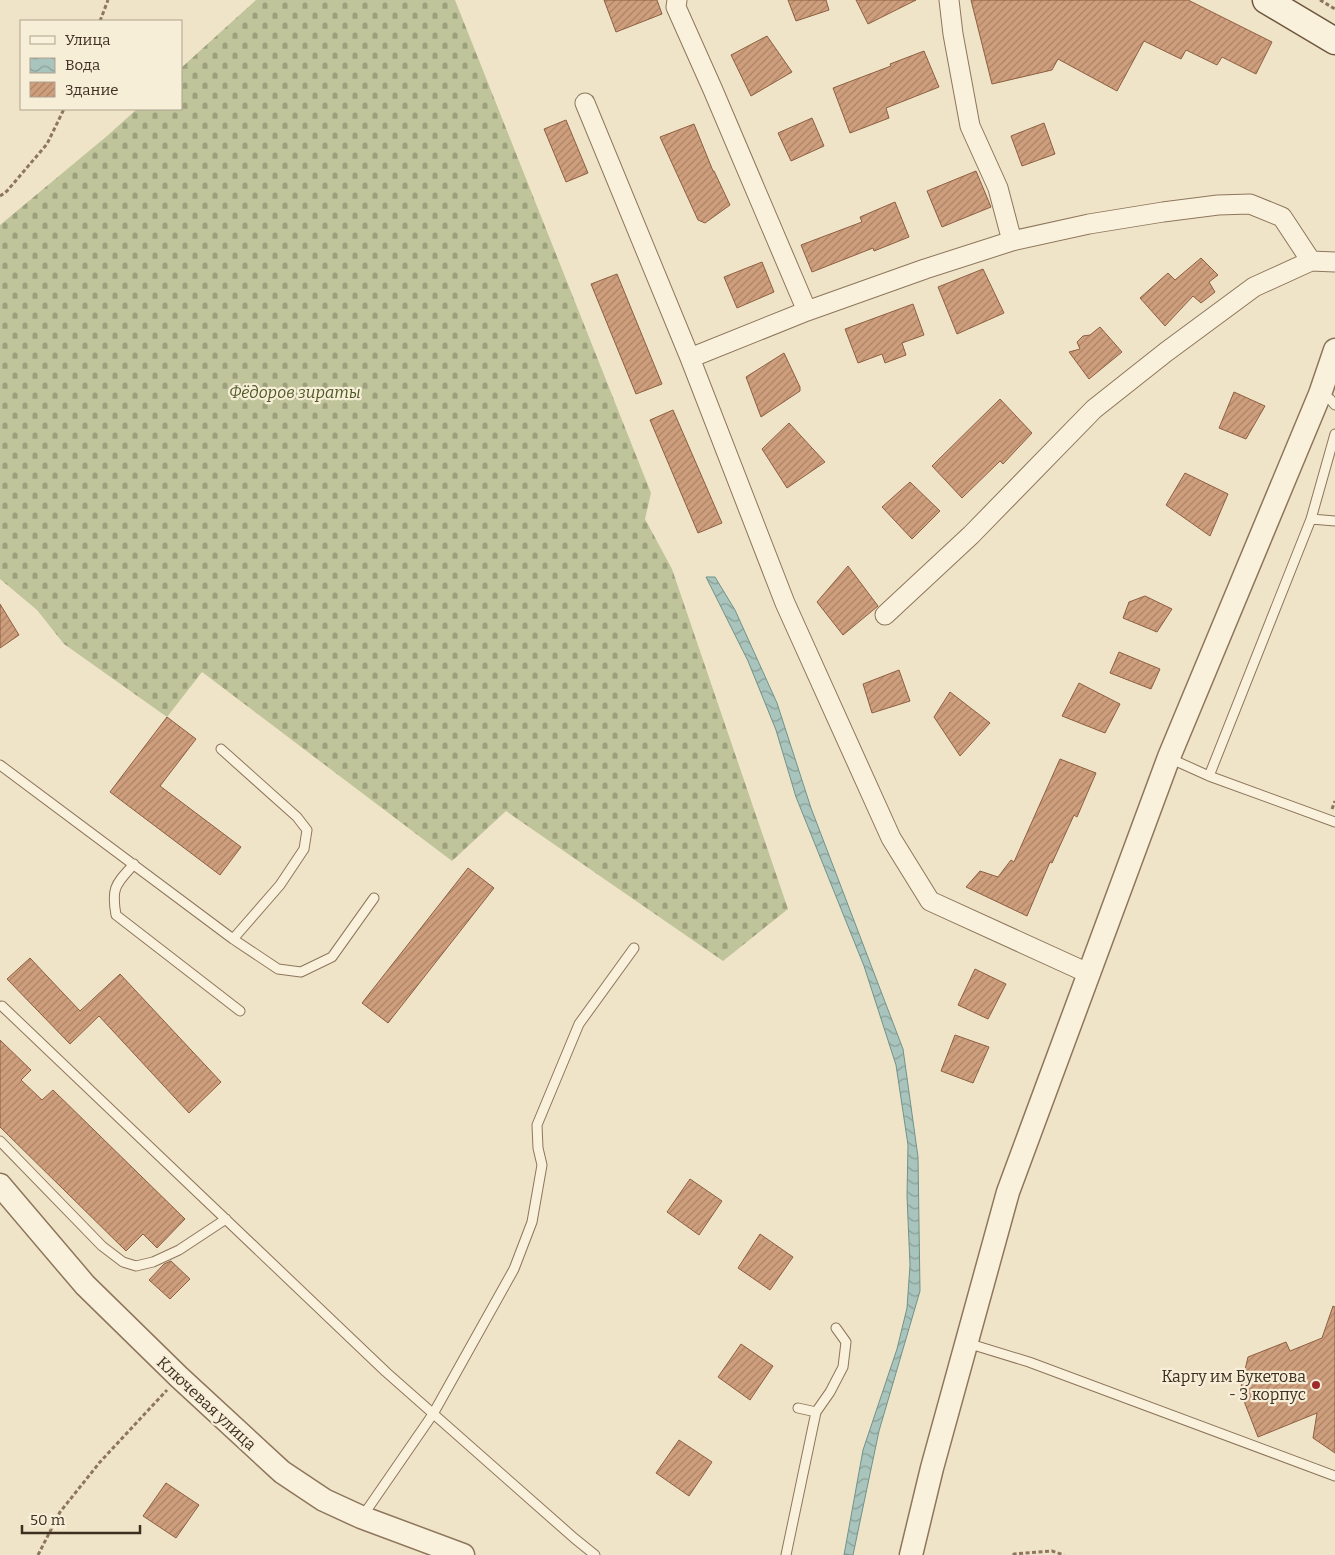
<svg xmlns="http://www.w3.org/2000/svg" width="1335" height="1555" font-family="Bitter,serif">
<style>
.cemetery{fill:url(#cemetery-stones)}
.water{fill:url(#water-waves);stroke:#6f938a}
.building{fill:url(#building-hatch);stroke:#8d5f41}
.lines{fill:none;stroke-linecap:round;stroke-linejoin:round}
.service-casing{stroke:#8d765c;stroke-width:11}
.minor-casing{stroke:#8d765c;stroke-width:21}
.tertiary-casing{stroke:#8d765c;stroke-width:25}
.secondary-casing{stroke:#6f573f;stroke-width:29}
.path{stroke:#8d765c;stroke-width:3;stroke-dasharray:4 2.5;stroke-linecap:butt}
.service{stroke:#faf1dc;stroke-width:9}
.minor{stroke:#faf1dc;stroke-width:19}
.tertiary{stroke:#faf1dc;stroke-width:22}
.secondary{stroke:#faf1dc;stroke-width:26}
.poi-dot{fill:#9e2a2b;stroke:#f7eed8;stroke-width:2}
.labels{text-anchor:middle;stroke-width:4.5;stroke-linejoin:round;paint-order:stroke}
.park-label{font-size:16px;font-style:italic;fill:#4d5a26;stroke:#f7eed8}
.poi-label{font-size:16px;fill:#3d2e20;stroke:#f7eed8;text-anchor:end}
.street-label{font-size:16px;fill:#3d2e20;stroke:#f7eed8}
</style>
<defs>
<pattern id="cemetery-stones" width="16" height="16" patternUnits="userSpaceOnUse" patternTransform="scale(1.25)"><rect width="16" height="16" fill="#bfc49a"/><path d="M2 7V4a2 2 0 0 1 4 0v3zM10 15v-3a2 2 0 0 1 4 0v3z" fill="#9ca07d"/></pattern>
<pattern id="water-waves" width="16" height="10" patternUnits="userSpaceOnUse" patternTransform="scale(1.25)"><rect width="16" height="10" fill="#a9c4bc"/><path d="M0 5q4-4 8 0t8 0" fill="none" stroke="#8ba098"/></pattern>
<pattern id="building-hatch" width="6" height="6" patternUnits="userSpaceOnUse" patternTransform="scale(1.25)"><rect width="6" height="6" fill="#cf9f7d"/><path d="M-1 1l2-2M0 6l6-6M5 7l2-2" fill="none" stroke="#a98266"/></pattern>
</defs>
<rect width="100%" height="100%" fill="#f0e4c8"/>
<path class="cemetery" d="M256 0H455L651 493 645 519 672 569 788 909 723 961 506 811 452 861 202 672 167 717 64 644 37 610 0 579V225L107 136 137 109H181V68Z"/>
<path class="water" d="M706 577H715L735 610 777 703 811 808 903 1049 918 1157 920 1291 879 1431 853 1555H844L863 1450 897 1349 907 1308 910 1265 907 1196 908 1145 896 1065 864 966 796 797 776 730 748 661Z"/>
<path class="building" d="M604 0H657L662 14 616 32Z
M788 0H826L829 10 796 21Z
M856 0H916L868 24Z
M971 0H1188L1272 42 1256 74 1222 57 1217 65 1186 50 1181 59 1144 41 1117 91 1058 59 1052 70 992 84Z
M767 36 792 72 751 96 731 55Z
M924 51 939 87 886 108 889 118 850 133 833 88 891 66 890 64Z
M812 118 824 146 791 161 778 133Z
M566 120 588 173 566 182 544 129Z
M1044 123 1055 154 1022 166 1011 136Z
M694 124 713 171H714L730 205 705 223 698 220 660 137Z
M976 171 991 207 942 227 927 191Z
M895 202 909 237 874 251 873 248 812 272 801 245 862 222 860 217Z
M1201 258 1218 275 1209 282 1215 292 1201 303 1193 296 1165 326 1140 298 1168 273 1175 280Z
M762 262 774 292 737 308 724 277Z
M983 269 1004 313 957 334 938 287Z
M617 274 662 384 636 394 591 284Z
M913 304 924 335 902 343 906 355 885 363 882 354 858 363 845 329Z
M1100 327 1122 352 1089 379 1069 352 1080 349 1077 342 1083 336 1090 335Z
M784 353 800 387V391L761 417 746 377Z
M1234 392 1265 406 1246 439 1219 428Z
M1000 399 1032 433 1003 464 1000 461 962 498 932 466Z
M673 410 722 523 698 533 650 420Z
M789 423 825 462 787 488 762 449Z
M1185 473 1228 494 1210 536 1166 505Z
M910 482 940 511 912 539 882 507Z
M848 566 878 606 843 635 817 602Z
M1145 596 1172 609 1157 632 1123 618 1129 602Z
M0 604 19 635 0 648Z
M1119 652 1160 669 1151 689 1110 673Z
M899 670 910 701 872 713 863 684Z
M1079 683 1120 704 1105 733 1062 716Z
M950 692 990 723 960 756 934 717Z
M167 717 196 739 160 786 241 847 220 875 110 792Z
M1060 759 1096 773 1077 817 1074 815 1052 863 1050 862 1027 916 966 887 980 871 998 877 1011 860 1014 862Z
M468 868 494 888 388 1023 362 1003Z
M30 958 80 1011 120 974 221 1082 189 1113 99 1016 70 1044 7 979Z
M975 969 1006 984 988 1019 958 1005Z
M955 1035 989 1047 973 1083 941 1071Z
M0 1040 31 1070 21 1080 42 1100 53 1090 185 1219 157 1248 143 1234 126 1251 0 1127Z
M690 1179 722 1201 699 1235 667 1212Z
M760 1234 793 1257 770 1290 738 1268Z
M171 1261 190 1279 170 1299 149 1280 164 1264Z
M1333 1306 1335 1307V1453L1313 1438 1317 1413 1258 1437 1240 1391 1248 1357 1286 1342 1290 1351 1322 1338Z
M741 1344 773 1366 750 1400 718 1377Z
M679 1440 712 1462 689 1496 656 1473Z
M166 1483 199 1505 176 1538 143 1516Z"/>
<g class="lines">
<defs>
<path id="service" d="M1320 394 1330 399 1335 405
M1311 519 1335 521
M221 749 297 817 307 830 304 849 280 885 233 939
M1169 758 1209 776 1335 822
M0 765 233 939 278 969 301 972 332 957 374 898
M1209 776 1311 519 1335 434
M134 864C116 884 111 887 116 915L240 1011
M2 1006 386 1372 574 1538 595 1555
M0 1141 102 1246 123 1262 136 1266 153 1262 179 1250 226 1219
M967 1343 1029 1362 1335 1476
M798 1408 816 1412
M362 1517 433 1414 514 1269 532 1222 542 1165 538 1148 537 1125 579 1024 634 948
M786 1555 816 1412 830 1392 843 1367 846 1342 836 1328"/>
<path id="minor" d="M677 0 676 7 713 90 807 311 925 269 1012 241
M949 0 953 34 970 126 998 188 1012 241 1089 224 1163 212 1218 205 1250 204 1282 217 1311 261
M585 103 690 358 785 603 891 838 930 901 1090 974
M690 358 807 311
M885 615 971 535 1094 409 1166 352 1254 287 1311 261 1335 262"/>
<path id="tertiary" d="M0 1185 85 1285 179 1377 282 1472 324 1500 361 1517 463 1555
M911 1555 932 1468 1008 1192 1169 757 1320 394 1335 350"/>
<path id="secondary" d="M1266 0 1335 41"/>
</defs>
<use href="#service" class="service-casing"/>
<use href="#minor" class="minor-casing"/>
<use href="#tertiary" class="tertiary-casing"/>
<use href="#secondary" class="secondary-casing"/>
<path class="path" d="M1320 0 1335 9
M100 21 108 0
M0 196 7 191 47 144 64 109
M1332 809 1335 801
M38 1555 60 1512 100 1462 167 1390
M1013 1555 1014 1554 1052 1551 1064 1555"/>
<use href="#service" class="service"/>
<use href="#minor" class="minor"/>
<use href="#tertiary" class="tertiary"/>
<use href="#secondary" class="secondary"/>
</g>
<circle class="poi-dot" cx="1316" cy="1385" r="5"/>
<g class="labels">
<g class="park-label">
<text x="295" y="398">Фёдоров зираты</text>
</g>
<g class="poi-label">
<text x="1306" y="1382">Каргу им Букетова<tspan x="1306" dy="18">- 3 корпус</tspan></text>
</g>
<g class="street-label">
<text transform="translate(207 1403) rotate(43)" y="6">Ключевая улица</text>
</g>
</g>
<rect x="20" y="20" width="162" height="90" fill="#f7eed8" stroke="#ada18e"/>
<rect x="30" y="36" width="25" height="8" fill="#faf1dc" stroke="#ada18e"/>
<text x="65" y="45" font-size="15" fill="#3d2e20">Улица</text>
<rect x="30" y="58" width="25" height="15" fill="url(#water-waves)" stroke="#ada18e"/>
<text x="65" y="70" font-size="15" fill="#3d2e20">Вода</text>
<rect x="30" y="82" width="25" height="15" fill="url(#building-hatch)" stroke="#ada18e"/>
<text x="65" y="95" font-size="15" fill="#3d2e20">Здание</text>
<path d="M22 1525v8h118v-8" fill="none" stroke="#3d2e20" stroke-width="2.5"/>
<text x="30" y="1525" font-size="15" fill="#3d2e20" stroke="#f7eed8" stroke-width="4" paint-order="stroke">50 m</text>
</svg>
